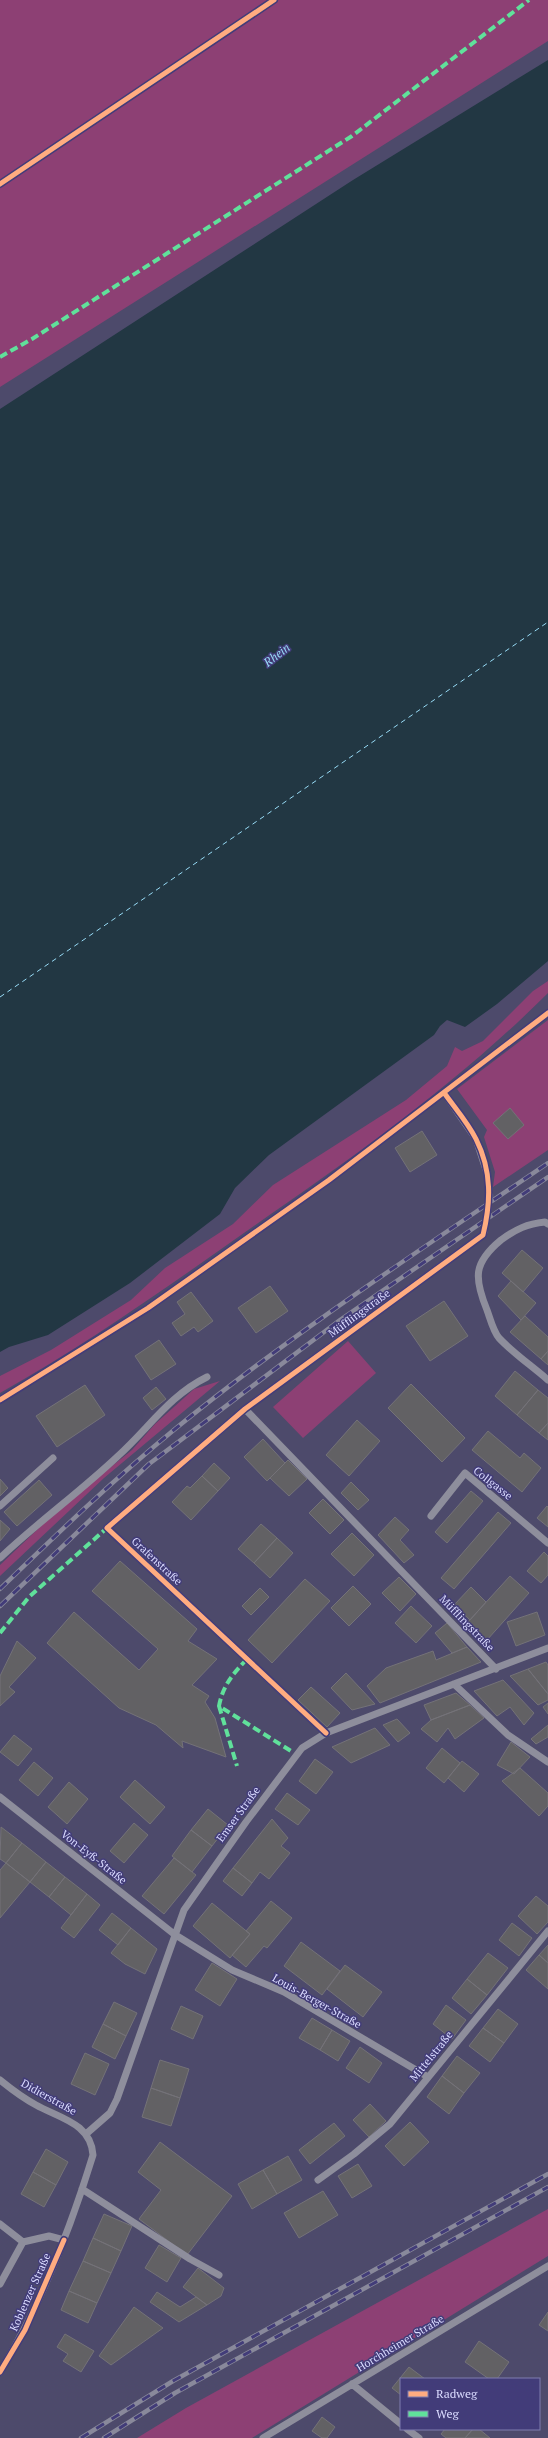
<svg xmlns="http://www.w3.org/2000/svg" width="548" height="2438" font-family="'PT Serif',serif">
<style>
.green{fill:#8d4074}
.water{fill:#223743}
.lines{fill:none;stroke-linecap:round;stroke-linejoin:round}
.ferry{stroke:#98dcf7;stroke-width:1;stroke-dasharray:5 4;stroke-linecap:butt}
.building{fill:#626164;stroke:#747278}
.minor-tunnel{stroke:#626081;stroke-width:7;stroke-dasharray:7 3.5;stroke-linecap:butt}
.minor{stroke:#8e8e9c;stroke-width:7}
.rail-casing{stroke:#89899b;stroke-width:4.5}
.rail{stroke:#423c79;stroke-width:3;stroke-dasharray:9;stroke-linecap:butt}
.quiet{stroke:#60e19b;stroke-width:4;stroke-dasharray:8 4;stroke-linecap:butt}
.cycleway-casing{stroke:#423c79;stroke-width:8}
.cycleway{stroke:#ffac80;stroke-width:5}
.labels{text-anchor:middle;stroke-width:3;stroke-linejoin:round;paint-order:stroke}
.street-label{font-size:11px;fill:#dadbff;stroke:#423c79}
.water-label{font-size:12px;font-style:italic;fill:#98dcf7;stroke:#423c79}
</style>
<rect width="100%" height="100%" fill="#4d4a6b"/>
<path class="green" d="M0 0H548V41L0 387Z
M548 981V993C458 1083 355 1156 251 1228 169 1286 87 1344 0 1393V1376L51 1350 131 1300 165 1268 233 1224 273 1185 406 1100 447 1066 455 1047 462 1051 483 1041 533 991Z
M548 1020V1150L493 1187 495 1172 484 1137 487 1130 457 1089Z
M348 1341 376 1373 303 1438 273 1407Z
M220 1381 104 1478 0 1576V1565L60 1508 132 1450 155 1424 194 1389Z
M548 2209V2256L252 2438H137L186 2408Z"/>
<path class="water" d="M548 60V961L497 1004 465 1027 447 1020 440 1026 434 1035 269 1155 235 1188 220 1214 130 1283 48 1335 9 1347 0 1352V409L353 180Z"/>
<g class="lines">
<path class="ferry" d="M0 997 548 622"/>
</g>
<path class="building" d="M510 1108 524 1125 508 1139 493 1123Z
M422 1131 437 1155 410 1172 395 1148Z
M522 1250 543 1268 523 1292 502 1273Z
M511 1281 536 1303 521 1320 498 1296Z
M270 1286 288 1311 256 1333 238 1308Z
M191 1292 213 1321 198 1332 194 1327 181 1336 172 1323 185 1314 177 1302Z
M444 1301 468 1336 430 1361 406 1326Z
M525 1316 548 1337V1351L541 1359 510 1332Z
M159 1340 176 1364 151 1380 135 1356Z
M548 1351V1365L541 1359Z
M515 1371 538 1390 517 1415 495 1396Z
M411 1384 465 1438 442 1462 388 1408Z
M85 1385 105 1415 57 1447 36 1416Z
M156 1387 166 1399 152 1410 143 1398Z
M538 1390 548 1398V1423L539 1433 517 1415Z
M357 1420 380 1441 349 1476 326 1455Z
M548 1423V1440L539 1433Z
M488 1431 520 1458 524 1453 541 1468 522 1492 472 1450Z
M263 1439 285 1463 267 1481 244 1457Z
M288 1460 307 1479 289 1496 270 1478Z
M214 1463 230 1478 218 1491 202 1476Z
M202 1476 218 1491 191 1520 172 1502 187 1486 190 1488Z
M0 1479 8 1488 0 1496Z
M39 1480 52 1495 17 1526 4 1512Z
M351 1482 369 1500 358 1510 341 1493Z
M471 1491 483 1501 447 1543 435 1532Z
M323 1499 344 1520 330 1534 309 1513Z
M547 1506 548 1507V1527L537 1518Z
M498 1512 511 1523 454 1589 441 1578Z
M395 1517 409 1530 400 1540 414 1555 404 1563 378 1535Z
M0 1520 10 1529 0 1541Z
M261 1524 277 1538 254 1563 238 1549Z
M352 1533 374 1555 354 1576 331 1554Z
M277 1538 293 1553 270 1578 254 1563Z
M544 1552 548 1556V1575L541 1583 527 1571Z
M120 1561 197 1629 188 1641 217 1659 192 1685 209 1696 205 1702 215 1718 226 1757 182 1741 183 1748 156 1725 119 1708 47 1643 74 1612 139 1670 158 1649 92 1591Z
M510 1576 529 1593 487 1640 468 1622Z
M399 1577 416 1594 400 1611 382 1593Z
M305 1579 330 1601 272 1663 248 1640Z
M353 1586 371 1604 349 1626 331 1608Z
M471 1587 486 1602 470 1620 454 1605Z
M260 1588 269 1597 251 1615 242 1606Z
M411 1606 432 1626 416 1643 395 1623Z
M537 1612 545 1635 516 1646 507 1622Z
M447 1623 467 1647 452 1653 435 1633Z
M17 1641 36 1658 9 1687 15 1692 0 1706V1676Z
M467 1647 481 1662 380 1703 367 1686 386 1668 433 1651 436 1660Z
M546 1662 548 1665V1694L528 1669Z
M528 1669 548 1694V1700L538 1705 510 1676Z
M346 1673 375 1704 352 1710 331 1688Z
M503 1680 534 1713 524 1725 510 1707 497 1716 474 1691Z
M311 1687 340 1713 327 1727 298 1700Z
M456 1693 470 1705 431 1720 424 1705Z
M548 1703V1714L543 1707Z
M470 1705 484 1718 455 1739 448 1728 437 1742 421 1729 431 1720Z
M397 1719 410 1733 398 1742 383 1725Z
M548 1725V1737L536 1744 531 1739Z
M375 1728 390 1745 351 1763 332 1747Z
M14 1735 32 1749 18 1766 0 1752Z
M511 1742 530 1757 514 1774 497 1765Z
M442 1748 460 1763 444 1783 426 1768Z
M315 1759 333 1772 316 1794 299 1781Z
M462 1761 479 1774 464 1792 448 1778Z
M34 1762 53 1778 38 1796 19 1780Z
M520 1768 548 1793V1806L539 1816 502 1781Z
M135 1780 165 1807 150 1824 120 1797Z
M69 1782 88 1799 67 1824 48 1807Z
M287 1793 310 1810 298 1825 275 1809Z
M208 1809 228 1825 212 1846 191 1830Z
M272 1819 288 1838 281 1846 290 1853 269 1879 260 1872 252 1883 233 1868Z
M134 1823 148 1835 124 1863 110 1851Z
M1 1827 22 1843 6 1863 0 1859Z
M191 1830 212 1846 192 1872 172 1856Z
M22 1843 46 1862 30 1882 6 1863Z
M174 1858 196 1875 164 1914 142 1896Z
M46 1862 65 1877 49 1897 30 1882Z
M6 1863 30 1882 0 1918V1870Z
M233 1868 252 1883 242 1896 223 1881Z
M65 1877 87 1894 71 1915 49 1897Z
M87 1894 100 1905 74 1938 61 1928Z
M536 1896 548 1906V1922L537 1934 518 1916Z
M271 1901 292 1918 267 1948 264 1946 246 1967 232 1955 250 1934 246 1931Z
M212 1903 250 1934 230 1958 193 1926Z
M112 1913 131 1928 118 1945 99 1930Z
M512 1923 532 1938 519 1956 499 1940Z
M131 1928 157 1949 145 1974 125 1964 111 1953Z
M301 1942 340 1971 322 1995 284 1966Z
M548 1945V1963L539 1955Z
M488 1953 508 1968 487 1995 467 1979Z
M539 1955 548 1963V1989L526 1970Z
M212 1963 237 1979 220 2006 195 1990Z
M345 1965 382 1992 363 2017 327 1989Z
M467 1979 487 1995 471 2014 452 1998Z
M114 2002 137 2013 126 2036 103 2024Z
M446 2005 466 2020 452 2039 433 2024Z
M181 2006 203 2016 193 2039 171 2029Z
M498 2009 518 2024 504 2043 483 2028Z
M312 2018 332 2030 320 2050 299 2038Z
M103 2024 126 2036 115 2059 92 2047Z
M483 2028 504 2043 490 2062 469 2046Z
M332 2030 350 2041 338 2061 320 2050Z
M360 2047 382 2063 369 2083 346 2068Z
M85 2053 109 2064 95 2095 71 2084Z
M457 2056 480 2073 464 2093 442 2076Z
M160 2060 189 2069 180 2098 151 2088Z
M442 2076 464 2093 449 2114 427 2097Z
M151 2088 180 2098 171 2126 142 2117Z
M370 2104 386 2121 369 2137 353 2120Z
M410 2122 429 2142 404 2166 385 2146Z
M334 2123 345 2136 310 2164 299 2150Z
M160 2142 232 2196 187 2255 139 2219 161 2190 138 2172Z
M46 2149 68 2162 56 2185 33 2172Z
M288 2156 302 2180 277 2194 263 2170Z
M358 2164 372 2186 352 2198 338 2176Z
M263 2170 277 2194 252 2209 238 2184Z
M33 2172 56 2185 44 2207 21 2194Z
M323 2191 338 2215 299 2238 284 2213Z
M104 2214 132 2226 121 2251 93 2238Z
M93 2238 121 2251 111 2273 83 2261Z
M159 2245 181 2258 167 2282 145 2268Z
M83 2261 111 2273 97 2303 69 2291Z
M198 2268 224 2288 221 2296 207 2305 183 2287Z
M69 2291 97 2303 88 2323 61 2310Z
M157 2292 180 2307 196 2297 207 2305 179 2322 150 2302Z
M134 2307 163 2328 111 2365 99 2356Z
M548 2312V2331L539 2325Z
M65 2334 94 2351 81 2372 63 2361 68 2354 57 2347Z
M479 2341 509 2362 497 2379H489L465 2362Z
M409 2367 425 2379H401V2395L392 2388Z
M322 2417 335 2427 327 2438H322L312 2431Z
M445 2429H473L465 2438H446L441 2434Z
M473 2429H479L490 2438H465Z"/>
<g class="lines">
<path class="minor-tunnel" d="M484 1232 490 1197 487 1173"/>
<path class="minor" d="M445 1094 476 1139 487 1173
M548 1224 545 1222C527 1224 516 1229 501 1240 473 1263 474 1278 487 1310 490 1318 493 1331 499 1338 513 1353 532 1366 548 1380
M245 1409 496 1669
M0 1506 53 1458
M431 1516 465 1473 548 1543
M0 1558C38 1522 80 1492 118 1456 148 1429 170 1395 207 1377
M454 1684 508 1735 548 1762
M326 1733 107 1528 245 1409 465 1248 483 1235 484 1232
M0 1797 174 1934 232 1970 284 1992 428 2077
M0 2080C11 2089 23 2098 36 2105 59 2118 91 2123 93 2155 70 2230 41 2305 0 2372
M86 2134 110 2113 117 2099 184 1910 246 1822 302 1748 326 1733 548 1648
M318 2180 354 2154 390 2124 548 1931
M82 2189 190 2259 219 2275
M0 2224 23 2242
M0 2284 23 2242 49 2236 64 2240
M352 2384 401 2424
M407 2429 419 2438
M263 2438 548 2266"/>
<defs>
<path id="rail" d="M0 1589C57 1534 114 1479 175 1429 294 1332 422 1249 548 1163
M0 1606 149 1464 340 1320 548 1177
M81 2438 173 2381 548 2174
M104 2438 175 2393 548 2187"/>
</defs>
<use href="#rail" class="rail-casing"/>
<use href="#rail" class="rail"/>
<path class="quiet" d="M0 357 32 339 352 136 529 0
M0 1633 29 1597 107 1528
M247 1659C233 1674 223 1685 219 1706L291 1751
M219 1706 237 1766"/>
<defs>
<path id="cycleway" d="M0 184 274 0
M0 1400 148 1308 329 1180 548 1013
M326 1733 107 1528 245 1409 483 1235C491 1202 492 1171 476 1139 468 1123 455 1108 445 1094
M0 2372 25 2330 64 2240"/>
</defs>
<use href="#cycleway" class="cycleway-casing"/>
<use href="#cycleway" class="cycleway"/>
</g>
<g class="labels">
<g class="street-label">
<text transform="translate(359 1313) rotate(-36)" y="4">Müfflingstraße</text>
<text transform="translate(493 1483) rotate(38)" y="4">Collgasse</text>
<text transform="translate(157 1561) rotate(43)" y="4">Grafenstraße</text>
<text transform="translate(467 1623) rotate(46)" y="4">Müfflingstraße</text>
<text transform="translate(238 1814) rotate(-54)" y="4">Emser Straße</text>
<text transform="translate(94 1857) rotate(38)" y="4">Von-Eyß-Straße</text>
<text transform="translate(317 2001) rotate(29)" y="4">Louis-Berger-Straße</text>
<text transform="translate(431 2056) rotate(-51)" y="4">Mittelstraße</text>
<text transform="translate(49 2097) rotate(29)" y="4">Didierstraße</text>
<text transform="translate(30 2292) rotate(-66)" y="4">Koblenzer Straße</text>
<text transform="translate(400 2343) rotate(-31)" y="4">Horchheimer Straße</text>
</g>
<g class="water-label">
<text transform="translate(277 655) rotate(-38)" y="4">Rhein</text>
</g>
</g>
<rect x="400" y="2378" width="140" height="52" fill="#423c79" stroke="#7f7caf"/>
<rect x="408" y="2391" width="20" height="6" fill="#ffac80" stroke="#7f7caf"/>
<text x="436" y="2398" font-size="12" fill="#dadbff">Radweg</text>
<rect x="408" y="2411" width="20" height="6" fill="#60e19b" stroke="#7f7caf"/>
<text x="436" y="2418" font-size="12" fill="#dadbff">Weg</text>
</svg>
